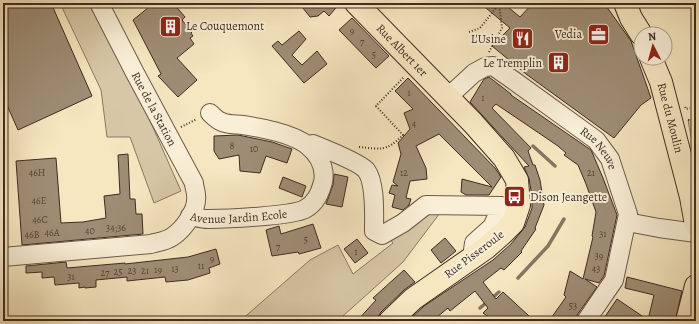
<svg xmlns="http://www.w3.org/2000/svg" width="699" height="324" font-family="Alegreya,serif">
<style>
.green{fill:#d7c7a6;stroke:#8b7964}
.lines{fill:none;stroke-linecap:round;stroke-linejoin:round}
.stream{stroke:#887561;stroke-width:3.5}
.building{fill:#9e8d75;stroke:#3f2b22}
.minor-casing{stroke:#6d5a4a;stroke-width:20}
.major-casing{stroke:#3f2b22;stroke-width:24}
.path{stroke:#3f2b22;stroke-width:2;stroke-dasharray:1 2;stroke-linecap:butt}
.minor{stroke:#f9efd7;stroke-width:18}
.major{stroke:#f6e7c1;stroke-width:22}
.labels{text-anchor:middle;stroke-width:4;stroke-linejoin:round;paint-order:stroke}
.number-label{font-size:10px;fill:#574437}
.poi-label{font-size:12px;fill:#3f2b22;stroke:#f9efd7;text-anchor:end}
.street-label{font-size:12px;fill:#3f2b22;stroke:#f9efd7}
</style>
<rect width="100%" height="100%" fill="#f6e7c1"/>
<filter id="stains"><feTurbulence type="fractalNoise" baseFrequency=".005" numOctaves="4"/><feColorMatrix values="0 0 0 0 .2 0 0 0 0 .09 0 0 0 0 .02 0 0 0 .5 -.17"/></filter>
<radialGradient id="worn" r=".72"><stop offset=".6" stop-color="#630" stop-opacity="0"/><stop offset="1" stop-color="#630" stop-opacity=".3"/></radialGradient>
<path class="green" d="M60 3H89L151 123 181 191 154 203 130 137H107L101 90Z
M696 119V164L688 120Z
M443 209 403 262 343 316 340 321H199L227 319 240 321 310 260 338 245 353 274 393 243 389 238 426 214Z"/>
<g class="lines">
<path class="stream" d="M533 146 555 166
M518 278 548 246 564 219
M480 308 499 292"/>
</g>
<path class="building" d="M3 3H51L92 96 18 130 3 96Z
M154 3H173L185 17 182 20 192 32 191 33 193 36 190 38 194 44 177 58 197 80 178 97 158 76 161 74 133 20Z
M299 3H340L329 16 324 11 318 16 310 17Z
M480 3H503L520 17 533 3H604L631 41 651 98 641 105 614 138 526 74 492 46 510 28Z
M352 18 389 56 376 68 339 30Z
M299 31 306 39 292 55 302 65 317 51 327 64 304 83 272 46 278 41 282 45Z
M489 77 511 94V95L591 150 603 178 617 215 604 276 599 283 585 279 597 287 577 315 575 321H549L566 297 564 295 570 271 583 279 593 237 592 236 596 212 586 184 578 165 564 155 566 153 558 146 496 104 492 108 531 148 528 151 533 165H535L540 180 544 205 535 228 536 229 521 251 522 252 504 270 501 268 483 282 496 299 503 292 529 316 525 321H494L483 313 488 308 475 291 450 311 448 308 432 321H408L424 306 493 260 511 244 525 227 532 208V196L529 179 524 167 529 166 470 102 484 79Z
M408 78 495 168 501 177 489 195H466L461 192 462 179 492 187 439 134 416 146 426 168 427 179 410 181 406 198 411 199 409 205 403 210 392 207 395 195 389 193 392 185 398 186 393 182 401 154 398 143 410 129 404 113 413 109 395 91Z
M238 135 272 142 292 149 287 163 266 156 260 173 240 171 239 155 219 159 214 151V136Z
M128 154 130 199H135L136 214H142L143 234 22 245 16 161 56 158 61 223 83 222 106 218 104 196 120 194 118 155Z
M334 174 348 177 342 207 326 204 333 185Z
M283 177 306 186 302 197 279 188Z
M313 224 321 248 299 254 298 252 272 256 266 230 279 226 281 234Z
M445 238 456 251 441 263 431 250Z
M357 239 368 253 355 263 344 249Z
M216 249 220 264 209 268 210 273 188 280 166 282 165 277 127 281V277L96 280V287L85 288V287L79 288V283L55 285 54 277 42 278V272L26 273V266L66 262 67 268 125 263V264L188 257Z
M404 270 415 282 404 290 381 312 375 321H357L376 300 373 298Z
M627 277 682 291 675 321H602L617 299 648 320 654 295 625 288Z"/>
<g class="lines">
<defs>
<g id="minor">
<path id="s1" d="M448 97 474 73 485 67 493 66 513 80 596 140 610 159 628 214 614 280 586 321"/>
<path d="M308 145 313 144C323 148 360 163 366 170 376 183 374 215 374 231L382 235 403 223 426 205 502 206 492 227 474 243 472 258"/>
<path id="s2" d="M190 216C196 217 202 219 208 219 226 219 292 216 305 209 316 203 320 193 323 182 326 167 318 154 307 145 291 133 262 128 243 125 237 124 228 125 222 122 218 121 213 116 210 113"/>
<path d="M627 222 659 228 696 233"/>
<path d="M3 257 151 244C158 242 166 241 172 237 184 229 198 210 196 195 196 191 194 187 194 183L135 73 99 3"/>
</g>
<g id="major">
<path id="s3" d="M356 3 473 123 504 158 517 180 519 205 513 223 503 233 486 248 413 299 390 321"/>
<path d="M625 3 631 18 641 34"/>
<path id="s4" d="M651 58 661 82 691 197 696 225"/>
<path d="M687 321 696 286"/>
</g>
</defs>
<use href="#minor" class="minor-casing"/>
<use href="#major" class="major-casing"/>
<path class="path" d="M469 32 480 28 500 3
M489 52 502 28 499 4
M685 107 686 109 690 108
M688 120H696
M181 127 197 119
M359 147C381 149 386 152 403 135L376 106 404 77"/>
<use href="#minor" class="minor"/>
<use href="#major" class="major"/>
</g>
<defs>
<symbol id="building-square" viewBox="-11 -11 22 22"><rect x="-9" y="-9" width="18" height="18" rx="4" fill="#8f2418" stroke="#f9efd7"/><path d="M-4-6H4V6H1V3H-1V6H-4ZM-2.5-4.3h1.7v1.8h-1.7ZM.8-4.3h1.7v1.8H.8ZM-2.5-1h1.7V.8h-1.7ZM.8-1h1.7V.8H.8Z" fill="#fff"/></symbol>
<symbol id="office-square" viewBox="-11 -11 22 22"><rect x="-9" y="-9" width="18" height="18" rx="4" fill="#8f2418" stroke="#f9efd7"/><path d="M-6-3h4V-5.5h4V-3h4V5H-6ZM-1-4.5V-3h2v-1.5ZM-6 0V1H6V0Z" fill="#fff"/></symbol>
<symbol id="restaurant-square" viewBox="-11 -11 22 22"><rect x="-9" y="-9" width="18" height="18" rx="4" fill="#8f2418" stroke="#f9efd7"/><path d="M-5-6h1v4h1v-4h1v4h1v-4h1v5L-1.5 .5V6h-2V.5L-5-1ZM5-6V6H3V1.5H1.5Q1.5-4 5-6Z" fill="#fff"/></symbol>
<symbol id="bus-square" viewBox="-11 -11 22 22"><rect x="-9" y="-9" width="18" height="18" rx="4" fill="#8f2418" stroke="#f9efd7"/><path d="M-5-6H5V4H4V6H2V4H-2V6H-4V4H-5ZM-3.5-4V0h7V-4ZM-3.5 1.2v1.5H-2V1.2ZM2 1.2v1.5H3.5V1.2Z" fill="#fff"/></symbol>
</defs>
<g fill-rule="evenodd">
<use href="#building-square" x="158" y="14" width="25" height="25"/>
<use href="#office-square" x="586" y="22" width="25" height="25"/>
<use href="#restaurant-square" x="510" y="26" width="25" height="25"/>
<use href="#building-square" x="546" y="50" width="25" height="25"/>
<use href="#bus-square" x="502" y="184" width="25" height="25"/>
</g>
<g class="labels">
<g class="number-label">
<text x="352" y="34">9</text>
<text x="362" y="45">7</text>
<text x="374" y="58">5</text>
<text x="409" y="96">1</text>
<text x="483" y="101">1</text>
<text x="414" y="127">4</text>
<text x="232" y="149">8</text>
<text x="254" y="152">10</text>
<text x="37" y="176">46H</text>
<text x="404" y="176">12</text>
<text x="591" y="176">21</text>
<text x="39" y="204">46E</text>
<text x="40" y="223">46C</text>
<text x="116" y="231">34;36</text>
<text x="90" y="234">40</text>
<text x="52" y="236">46A</text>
<text x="603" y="237">31</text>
<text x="32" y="238">46B</text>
<text x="306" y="243">5</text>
<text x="278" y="250">7</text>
<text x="356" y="255">1</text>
<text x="599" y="259">39</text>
<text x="212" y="262">9</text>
<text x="201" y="269">11</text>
<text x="175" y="272">13</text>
<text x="596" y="272">43</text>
<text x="158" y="273">19</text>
<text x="132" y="274">23</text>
<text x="145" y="274">21</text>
<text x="118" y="275">25</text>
<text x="105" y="276">27</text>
<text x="71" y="280">31</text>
<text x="573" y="309">53</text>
</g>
<g class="poi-label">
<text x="186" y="30" text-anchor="start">Le Couquemont</text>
<text x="582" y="38">Vedia</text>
<text x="506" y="43">L'Usine</text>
<text x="542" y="67">Le Tremplin</text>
<text x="530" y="201" text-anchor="start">Dison Jeangette</text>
</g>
<g class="street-label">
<text dy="4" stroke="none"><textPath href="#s3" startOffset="66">Rue Albert 1er</textPath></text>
<text transform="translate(154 109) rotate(62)" y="4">Rue de la Station</text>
<text dy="4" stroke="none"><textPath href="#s4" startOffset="63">Rue du Moulin</textPath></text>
<text dy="4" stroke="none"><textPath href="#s1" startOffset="191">Rue Neuve</textPath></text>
<text dy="4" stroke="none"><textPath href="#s2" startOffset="49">Avenue Jardin Ecole</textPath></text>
<text transform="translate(474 254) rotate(-37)" y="4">Rue Pisseroule</text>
</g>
</g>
<rect width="699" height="324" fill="none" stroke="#f6e7c1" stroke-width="16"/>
<rect x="4" y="4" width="691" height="316" fill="none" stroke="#3f2b22" stroke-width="2"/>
<rect x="8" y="8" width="683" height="308" fill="none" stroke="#3f2b22"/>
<g transform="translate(653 46) rotate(354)"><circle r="19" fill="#f9efd7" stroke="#afa18f"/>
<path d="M0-3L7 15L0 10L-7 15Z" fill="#8f2418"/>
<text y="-6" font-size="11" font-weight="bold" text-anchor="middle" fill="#3f2b22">N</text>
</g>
<rect width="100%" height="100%" filter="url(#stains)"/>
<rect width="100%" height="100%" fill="url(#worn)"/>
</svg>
